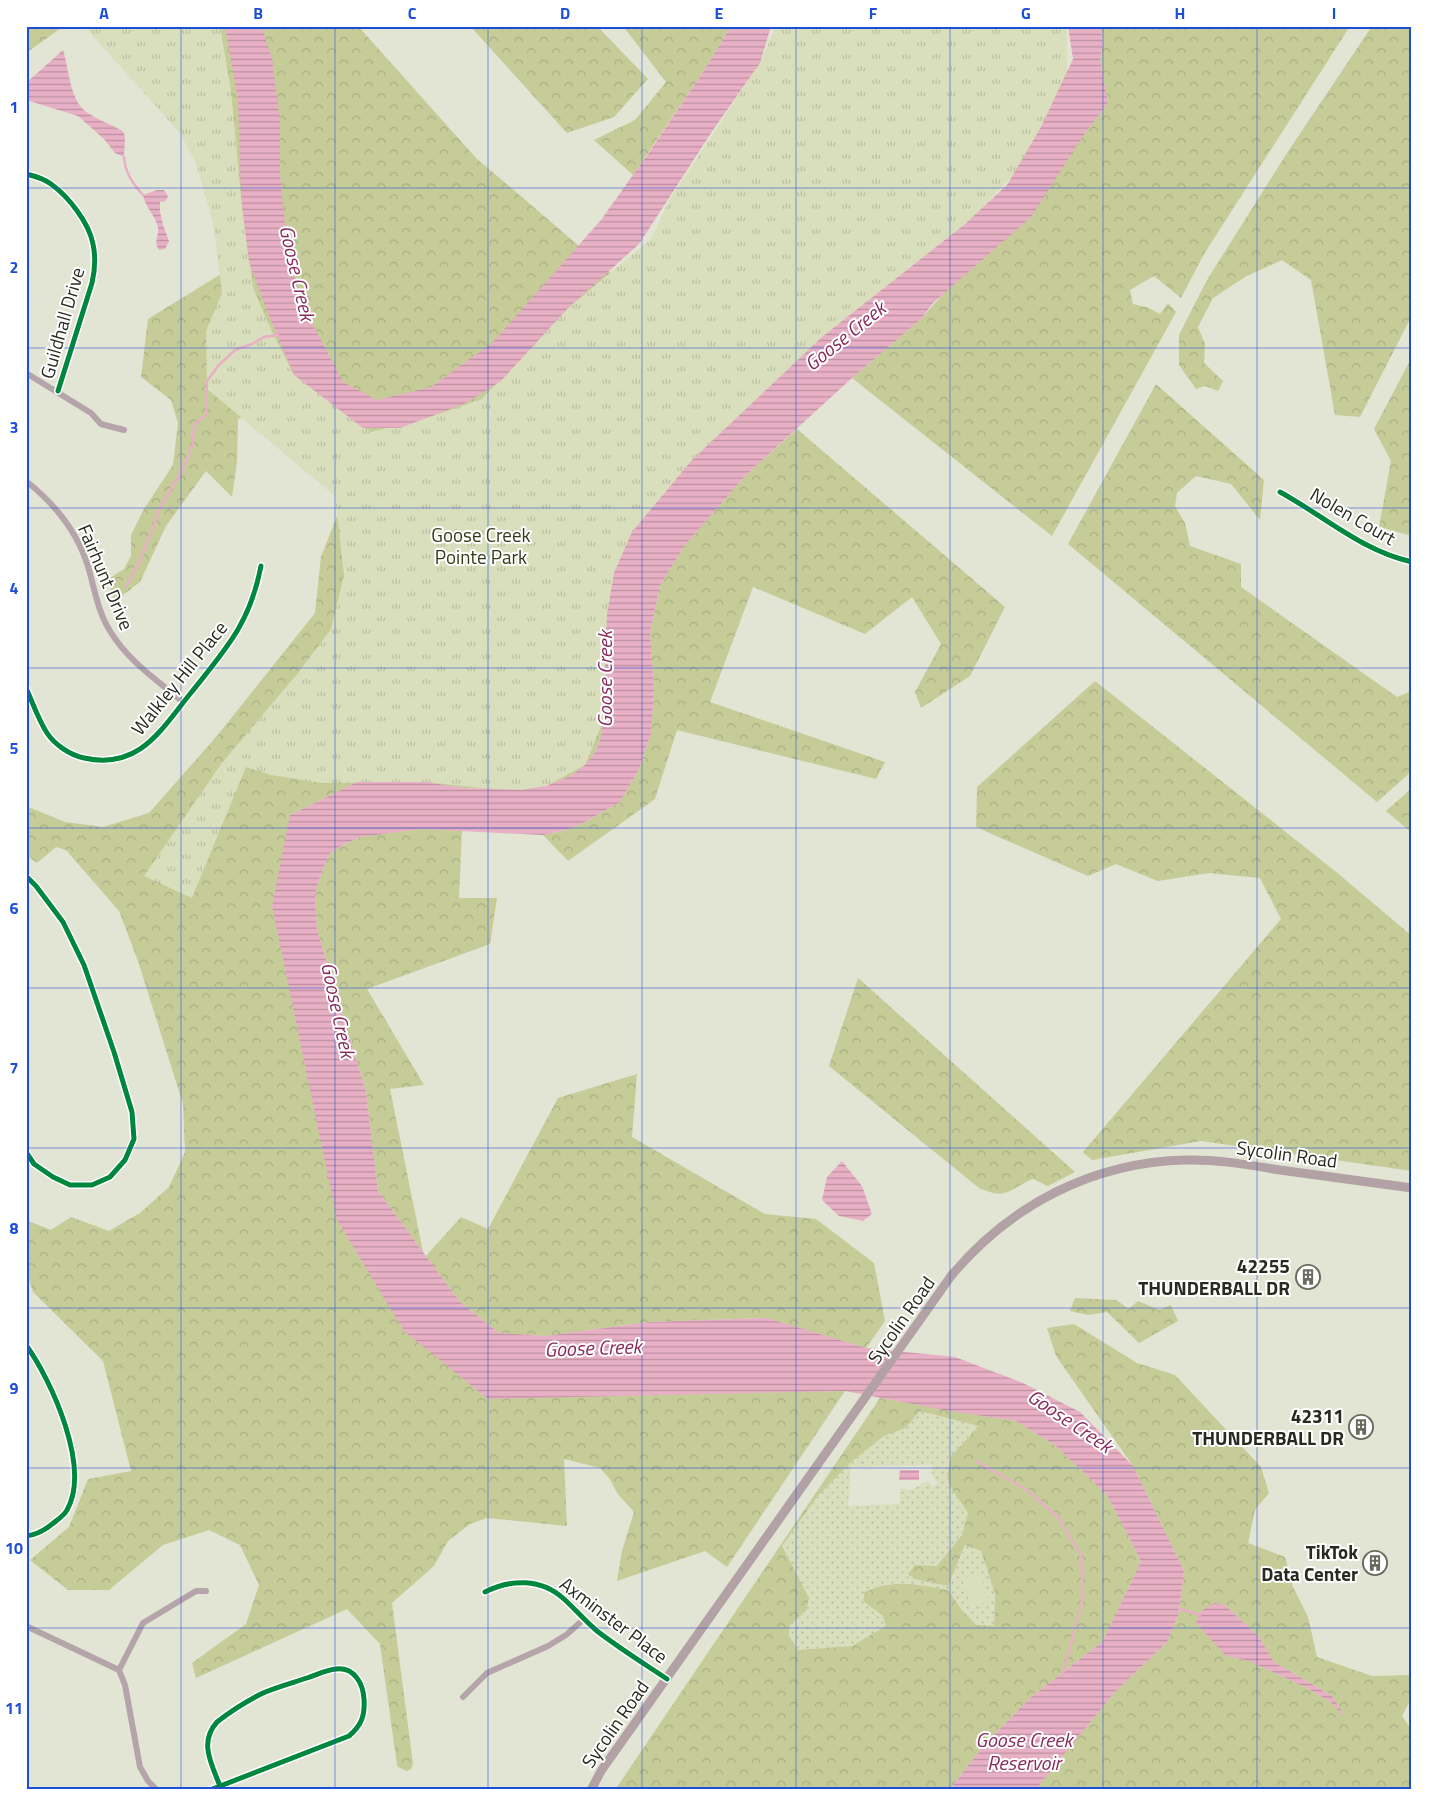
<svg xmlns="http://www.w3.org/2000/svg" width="1438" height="1816" font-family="'Titillium Web',sans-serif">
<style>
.grass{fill:url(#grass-dots);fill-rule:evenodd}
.forest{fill:url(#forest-crowns);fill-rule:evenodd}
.park{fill:url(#park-tufts)}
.pitch{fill:#d9debc}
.water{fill:url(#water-rules)}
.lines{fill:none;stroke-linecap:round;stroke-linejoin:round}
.stream{stroke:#e8b0c5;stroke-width:2.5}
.street{stroke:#b5a4aa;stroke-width:6}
.secondary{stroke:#b2a2a5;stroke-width:9}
.cycleway-casing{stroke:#fff;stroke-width:8}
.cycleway{stroke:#00873e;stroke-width:5}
.grid{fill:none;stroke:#1d4ed8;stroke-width:1;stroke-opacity:0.55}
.labels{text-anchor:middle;stroke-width:4;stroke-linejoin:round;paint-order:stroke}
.street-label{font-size:19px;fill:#282a1f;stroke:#fff}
.park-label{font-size:19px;fill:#363a17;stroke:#fff}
.poi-label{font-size:19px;font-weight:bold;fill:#282a1f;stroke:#fff;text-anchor:end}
.water-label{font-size:20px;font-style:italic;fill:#882a5c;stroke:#fff}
.neatline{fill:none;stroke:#1d4ed8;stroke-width:2}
.grid-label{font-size:16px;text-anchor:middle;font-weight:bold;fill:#1d4ed8}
</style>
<defs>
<pattern id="grass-dots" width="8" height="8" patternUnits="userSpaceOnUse" patternTransform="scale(1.25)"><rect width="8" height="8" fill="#d9debc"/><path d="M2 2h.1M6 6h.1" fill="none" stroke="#babfa1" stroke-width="1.8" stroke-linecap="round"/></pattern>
<pattern id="forest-crowns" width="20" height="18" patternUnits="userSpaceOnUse" patternTransform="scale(1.25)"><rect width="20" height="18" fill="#c5cc98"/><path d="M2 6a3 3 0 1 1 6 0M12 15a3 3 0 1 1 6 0" fill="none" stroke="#a9af83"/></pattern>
<pattern id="park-tufts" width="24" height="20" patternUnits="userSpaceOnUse" patternTransform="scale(1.25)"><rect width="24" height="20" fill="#d9debc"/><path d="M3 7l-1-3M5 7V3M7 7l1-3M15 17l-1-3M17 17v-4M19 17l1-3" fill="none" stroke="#babfa1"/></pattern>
<pattern id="water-rules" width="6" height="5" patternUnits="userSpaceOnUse" patternTransform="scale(1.25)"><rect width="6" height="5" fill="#e8b0c5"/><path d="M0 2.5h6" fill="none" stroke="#bc8f9f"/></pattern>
</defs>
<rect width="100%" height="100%" fill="#e2e4d4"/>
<path class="grass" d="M920 1410 980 1426C965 1441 938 1461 950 1486 955 1495 962 1504 968 1513L962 1535 937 1566 915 1565 947 1586 966 1545 981 1551 995 1594 994 1626 976 1625C963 1611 956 1606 939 1597 911 1582 895 1578 865 1593L863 1601 883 1616 887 1626 852 1646 798 1650 789 1636 790 1625 806 1611 782 1546 817 1497 849 1463 884 1436 905 1428ZM932 1465V1475L938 1483 933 1487 929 1482C916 1482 918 1494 900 1488V1504L848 1506 851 1467Z"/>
<path class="forest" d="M31 26H64L26 53V32Z
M203 26H358L476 158 619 280 607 643 605 668 606 689 601 737 596 751 585 765 570 776 546 786 521 790 463 788 426 782H357L290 815 404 1331 727 1393 845 1391 727 1567 705 1551 617 1581 622 1551 634 1512 617 1493 610 1479 600 1468 564 1459 567 1526 487 1518 470 1524 448 1541 434 1566 392 1603 413 1764 411 1769 407 1771 398 1767 397 1765 380 1644 347 1609 196 1678 192 1663 246 1624 259 1585 240 1545 209 1530 163 1545 109 1590H68L30 1560 69 1527 88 1479 131 1471 103 1361 33 1292 26 1271V1220L51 1230 71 1217 109 1231 140 1213 169 1187 185 1152 183 1104 138 961 119 911 66 850 56 847 37 863 26 855V806L65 822 103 827 149 813 217 736 315 613 321 557 337 516 368 525 279 407 238 419 237 462 232 497 206 471 166 526 140 582 114 602 108 579 124 569 131 556V535L144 509 173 465 178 423 171 400 141 377 148 319 234 266Z
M470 26H597L648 79 614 117 567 133Z
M623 26H731L705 69 633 175 594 140 635 120 666 82Z
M1100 26H1350L1204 254 1181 298 1154 276 1130 290 1133 304 1149 308 1160 314 1168 303 1176 312 1052 536 852 378 921 319 1083 136 1108 103 1100 60 1103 42Z
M1372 26H1412V315L1360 417 1335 415 1311 280 1282 260 1245 277 1213 298 1198 327 1205 344 1204 363 1223 381 1218 391 1205 386 1196 389 1179 365V335L1207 280 1287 153Z
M1412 357V536L1379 527 1391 461 1374 429Z
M1156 384 1264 480 1260 520 1231 484 1196 476 1177 493 1175 506 1185 523 1190 546 1241 564V587L1397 697 1412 691V771L1377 802 1068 544Z
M797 429 1005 607 970 676 921 708 915 692 941 644 912 597 865 634 753 587 710 702 885 762 876 779 677 730 655 799 568 861 543 835 566 830 585 822 620 802 639 769 651 734 654 691 650 633 660 585 685 545 746 475Z
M1095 681 1335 871 1412 936V1171L1201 1141 1092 1160 1083 1152 1281 919 1260 878 1209 873 1158 881 1116 864 1088 876 976 827 977 787Z
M1412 788V833L1386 811Z
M421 829 462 830 459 898H497L490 944 367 989 424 1085 390 1089 423 1252 378 1191 366 1092 317 930 315 894 320 877 330 853 347 843 360 837 379 833Z
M858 978 1075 1172 1048 1186 1033 1179C1008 1189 1008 1201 979 1188L829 1066Z
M637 1074 632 1137 765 1214 816 1219 874 1263 885 1321 866 1348 766 1318 649 1322 545 1336 499 1333 460 1302 426 1256 461 1217 488 1229 558 1098Z
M1075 1298 1116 1300 1129 1309 1138 1301 1159 1310 1171 1305 1178 1321 1139 1343 1107 1312 1088 1315 1070 1311Z
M1074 1324 1137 1363 1175 1375 1261 1467 1269 1493 1255 1510 1248 1543 1285 1557 1293 1587 1308 1617 1317 1657 1372 1676 1412 1675V1697L1402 1716 1412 1731V1790H1038L1040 1784 1114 1693 1167 1642 1179 1613 1184 1571 1133 1466 1056 1356 1047 1328ZM1225 1605 1259 1637 1274 1662 1332 1696 1344 1715 1329 1701 1303 1686 1249 1661 1226 1656Z
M880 1398 1016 1421 1056 1446 1107 1495 1141 1561 1103 1641 1030 1698 985 1744 949 1790H615ZM920 1411 979 1426 951 1456 947 1474 949 1485 968 1513 962 1535 937 1566 915 1565 908 1574 915 1579 948 1586 965 1545 981 1551 995 1594 994 1626 976 1625 961 1609 948 1590C917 1585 895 1578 865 1592L863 1601 883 1616 886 1626 852 1646 798 1650 789 1636 790 1625 806 1611 809 1598 782 1546 817 1497 850 1463 884 1436 905 1428Z"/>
<path class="park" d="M84 26H220L231 90 241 197 253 287 267 321 294 375 371 432 424 419 482 399 568 308 651 239 670 199 760 63 776 26H1067V74L1060 124 977 214 884 288 610 594 605 668 602 724 585 765 546 786 521 790 481 788 426 782 321 783 271 775 246 767 192 898 144 876 221 764 298 673 331 629 344 575 335 496 207 389 206 331 222 293 213 222 196 163 180 133Z"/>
<path class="pitch" d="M980 1573 989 1601 971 1607 962 1579Z"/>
<path class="water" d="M225 26H261L272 58 280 122V175L288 255 302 304 343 382 377 400 431 387 492 343 601 220 650 151 705 69 731 26H771L760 63 713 130 639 244 568 308 501 381 466 403 400 428H363L294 375 271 321 249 262 241 197 238 100Z
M1068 26H1100L1103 42 1100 60 1108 103 1083 136 1031 217 933 303 921 319 852 378 746 475 685 545 660 585 650 633 654 691 651 734 639 769 620 802 585 822 566 830 543 835 421 829 360 837 347 843 330 853 320 877 315 894 317 930 366 1092 378 1191 460 1302 499 1333 545 1336 649 1322 767 1318 866 1348 955 1357 1023 1383 1080 1412 1133 1466 1184 1571 1179 1613 1167 1642 1114 1693 1040 1784 1038 1790H949L985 1744 1030 1698 1103 1641 1141 1561 1107 1495 1056 1446 1016 1421 944 1410 845 1391 488 1399 404 1331 337 1220 272 906 290 815 357 782H426L463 788 521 790 546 786 570 776 585 765 596 751 601 737 606 689 605 668 607 614 614 573 632 532 692 460 822 337 965 224 1007 185 1041 127 1073 59Z
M63 50C69 69 69 91 81 107 89 118 121 127 124 133 126 140 124 150 124 157L115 153 104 139 78 116 26 100V83Z
M157 190H164L168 196 166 201 160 202C159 216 164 228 169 241L165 249 159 250C153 242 159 237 158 228 156 215 145 208 143 195Z
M842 1161 862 1186 872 1214 863 1221 839 1216 822 1200 827 1177Z
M900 1470H919V1480H899Z
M1214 1603 1225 1605 1259 1637 1274 1662 1332 1696 1346 1718 1329 1701 1303 1686 1249 1661 1226 1656 1196 1623 1201 1611Z"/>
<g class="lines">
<path class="stream" d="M124 157C125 173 133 184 143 195
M126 587 141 558 161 506 183 469 193 443 194 425 206 414 207 381 218 366 235 350 252 344 264 337 278 335
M976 1461 1027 1490 1059 1518 1081 1556 1083 1597 1063 1674
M1179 1609 1200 1615"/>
<path class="street" d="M26 174C35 176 44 179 51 184 69 197 89 223 93 244 96 258 95 270 92 283L58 391
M26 373 91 413 101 424 124 430
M26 481C55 504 79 534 89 570 95 591 98 612 110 631 128 661 157 680 183 702
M1280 492C1324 516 1362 551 1412 562
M26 688C33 703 38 719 47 733 55 745 70 755 84 758 139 770 160 731 190 694 225 650 250 624 261 566
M26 876 36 886 63 922 84 965 114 1052 132 1112 134 1139 125 1160 110 1177 92 1185H70L53 1177 34 1164 26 1152
M26 1345C52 1381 91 1468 67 1510 65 1514 60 1518 56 1521 48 1528 37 1535 26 1536
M485 1592C511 1579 541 1578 564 1599 575 1609 585 1621 597 1631 619 1648 643 1663 667 1679
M26 1626 119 1670 125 1685 140 1767 148 1781 157 1790
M119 1670 143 1623 196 1591H206
M463 1697 487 1673 548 1646 566 1635 584 1619
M210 1790 349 1736C362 1725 365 1715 364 1699 363 1683 354 1667 336 1669 326 1670 316 1675 307 1678 292 1683 277 1687 263 1693 247 1701 231 1711 217 1722 199 1742 211 1763 220 1786"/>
<path class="secondary" d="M591 1790 601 1771 951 1276C1010 1205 1093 1162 1186 1160 1217 1159 1249 1165 1280 1170 1324 1176 1368 1182 1412 1188"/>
<defs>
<path id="cycleway" d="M26 174C35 176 44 179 51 184 69 197 89 223 93 244 96 258 95 270 92 283L58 391
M1280 492C1324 516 1362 551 1412 562
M26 688C33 703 38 719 47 733 55 745 70 755 84 758 139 770 160 731 190 694 225 650 250 624 261 566
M26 876 36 886 63 922 84 965 114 1052 132 1112 134 1139 125 1160 110 1177 92 1185H70L53 1177 34 1164 26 1152
M26 1345C52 1381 91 1468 67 1510 65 1514 60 1518 56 1521 48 1528 37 1535 26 1536
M485 1592C511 1579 541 1578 564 1599 575 1609 585 1621 597 1631 619 1648 643 1663 667 1679
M210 1790 349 1736C362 1725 365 1715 364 1699 363 1683 354 1667 336 1669 326 1670 316 1675 307 1678 292 1683 277 1687 263 1693 247 1701 231 1711 217 1722 199 1742 211 1763 220 1786"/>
</defs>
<use href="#cycleway" class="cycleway-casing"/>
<use href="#cycleway" class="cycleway"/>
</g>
<path class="grid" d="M181 26V1790M335 26V1790M488 26V1790M642 26V1790M796 26V1790M950 26V1790M1103 26V1790M1257 26V1790M26 188H1412M26 348H1412M26 508H1412M26 668H1412M26 828H1412M26 988H1412M26 1148H1412M26 1308H1412M26 1468H1412M26 1628H1412"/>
<defs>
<symbol id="building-ring" viewBox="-11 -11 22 22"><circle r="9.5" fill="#fff" stroke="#696b5e" stroke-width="1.5"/><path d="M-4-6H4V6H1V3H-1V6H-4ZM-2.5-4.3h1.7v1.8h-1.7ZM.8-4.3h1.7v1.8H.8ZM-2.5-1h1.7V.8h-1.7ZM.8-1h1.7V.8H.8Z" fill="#696b5e"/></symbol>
</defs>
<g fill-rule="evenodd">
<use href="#building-ring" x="1294" y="1263" width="28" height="28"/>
<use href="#building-ring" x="1347" y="1413" width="28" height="28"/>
<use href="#building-ring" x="1361" y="1549" width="28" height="28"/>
</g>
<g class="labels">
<g class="street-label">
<text transform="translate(62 323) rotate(-74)" y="7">Guildhall Drive</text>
<text transform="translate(1353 516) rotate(30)" y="7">Nolen Court</text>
<text transform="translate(106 577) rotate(67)" y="7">Fairhunt Drive</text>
<text transform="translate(179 678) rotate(-51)" y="7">Walkley Hill Place</text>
<text transform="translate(1287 1154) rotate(8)" y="7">Sycolin Road</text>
<text transform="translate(901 1320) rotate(-55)" y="7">Sycolin Road</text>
<text transform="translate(614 1620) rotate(37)" y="7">Axminster Place</text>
<text transform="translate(615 1724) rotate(-55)" y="7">Sycolin Road</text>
</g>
<g class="park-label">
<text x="481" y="542">Goose Creek<tspan x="481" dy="22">Pointe Park</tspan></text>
</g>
<g class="poi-label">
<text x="1290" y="1273">42255<tspan x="1290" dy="22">THUNDERBALL DR</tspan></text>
<text x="1344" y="1423">42311<tspan x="1344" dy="22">THUNDERBALL DR</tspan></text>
<text x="1358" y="1559">TikTok<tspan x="1358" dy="22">Data Center</tspan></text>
</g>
<g class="water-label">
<text transform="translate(297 273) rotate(77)" y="7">Goose Creek</text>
<text transform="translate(845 336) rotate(-39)" y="7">Goose Creek</text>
<text transform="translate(605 679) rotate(-90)" y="7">Goose Creek</text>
<text transform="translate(338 1010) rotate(78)" y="7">Goose Creek</text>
<text transform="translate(593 1348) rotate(-2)" y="7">Goose Creek</text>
<text transform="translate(1070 1421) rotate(34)" y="7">Goose Creek</text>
<text x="1024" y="1747">Goose Creek<tspan x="1024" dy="23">Reservoir</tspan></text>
</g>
</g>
<rect width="1438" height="1816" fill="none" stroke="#ffffff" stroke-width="55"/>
<rect x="28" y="28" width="1382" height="1760" class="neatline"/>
<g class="grid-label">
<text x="104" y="19">A</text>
<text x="258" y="19">B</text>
<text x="412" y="19">C</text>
<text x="565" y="19">D</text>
<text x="719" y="19">E</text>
<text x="873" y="19">F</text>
<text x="1026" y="19">G</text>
<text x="1180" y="19">H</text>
<text x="1334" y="19">I</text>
<text x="14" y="113">1</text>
<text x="14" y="273">2</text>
<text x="14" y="433">3</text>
<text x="14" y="594">4</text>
<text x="14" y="754">5</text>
<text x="14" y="914">6</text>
<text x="14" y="1074">7</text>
<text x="14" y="1234">8</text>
<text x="14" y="1394">9</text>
<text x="14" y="1554">10</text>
<text x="14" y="1714">11</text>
</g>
</svg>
